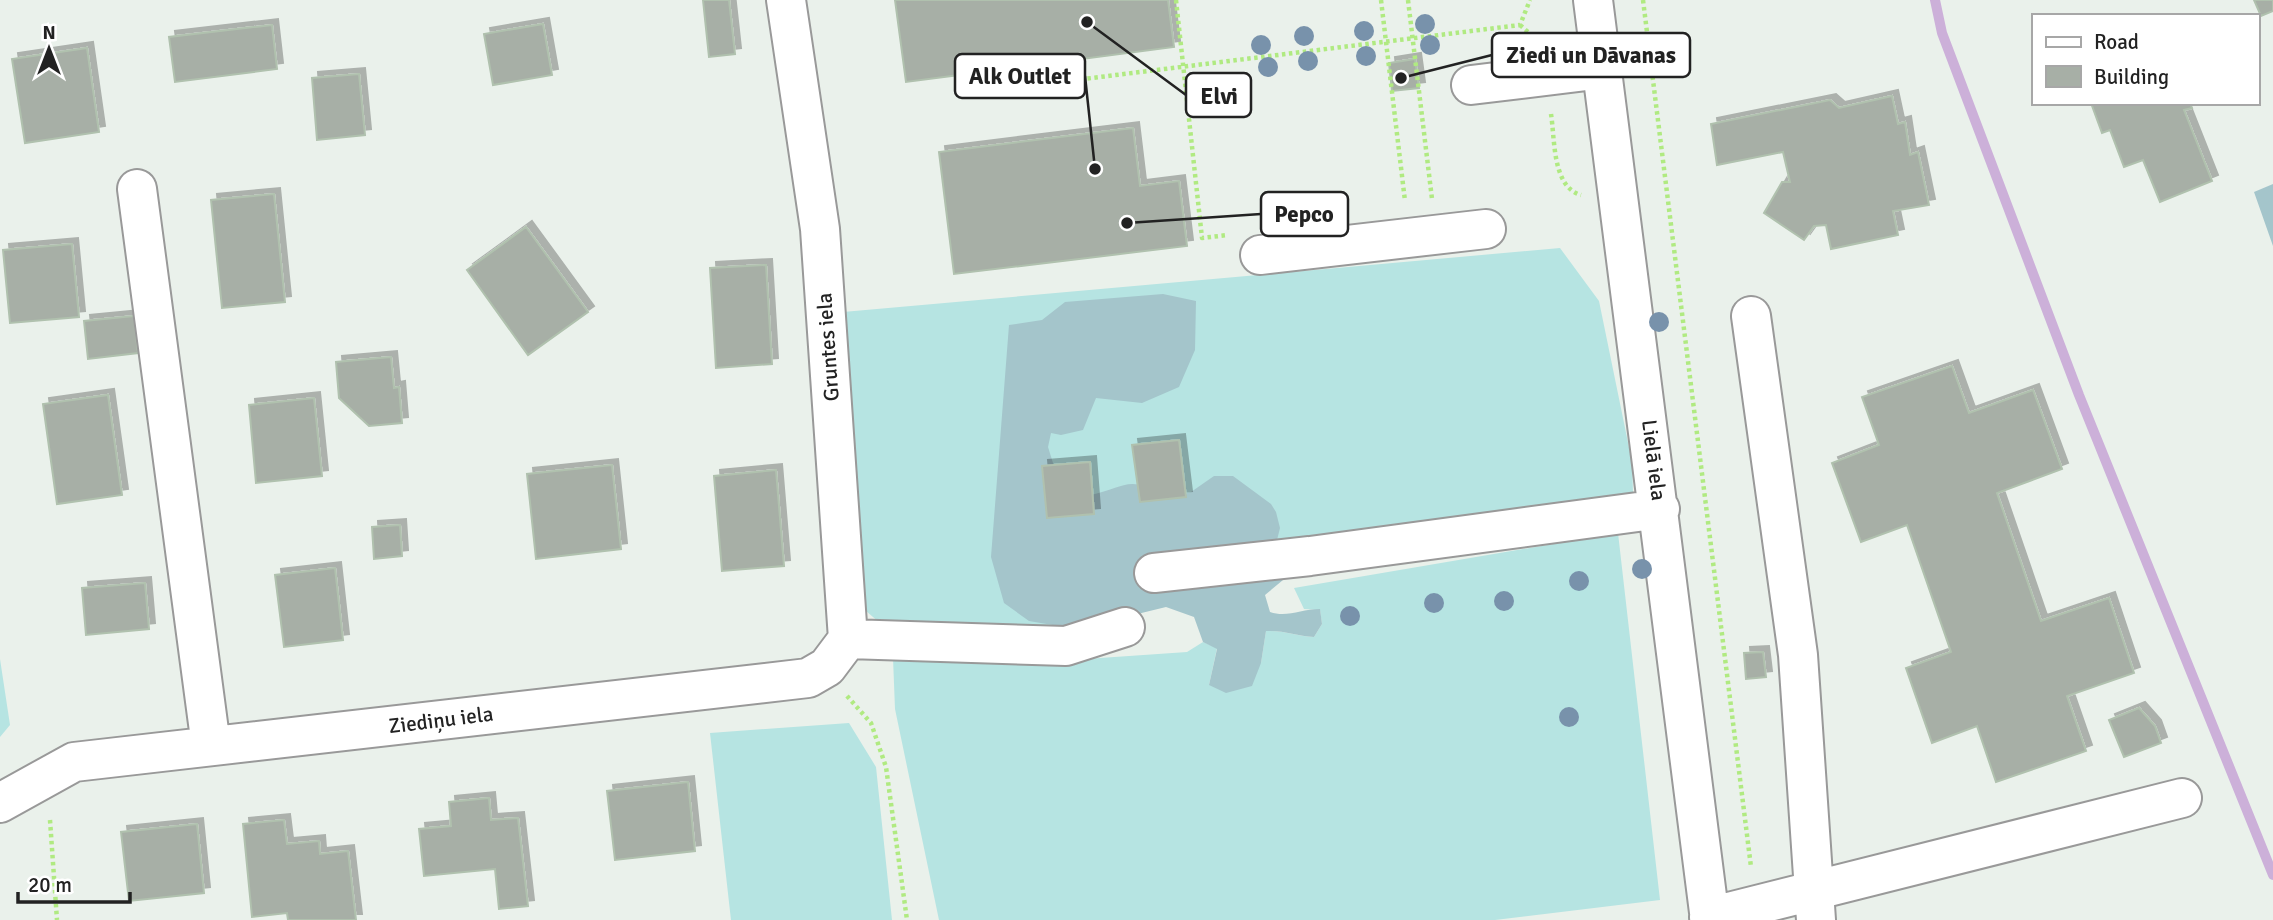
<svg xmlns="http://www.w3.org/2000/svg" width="2273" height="920" font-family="Signika,sans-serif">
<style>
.grass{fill:#b6e4e2}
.forest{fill:#a4c5cb}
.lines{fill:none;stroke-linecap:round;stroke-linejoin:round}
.stream{stroke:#ccb0d9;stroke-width:10}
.building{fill:#a7afa6;stroke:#b0c1ae;stroke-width:2;filter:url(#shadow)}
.minor-casing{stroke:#999;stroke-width:42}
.path{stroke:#b0ea81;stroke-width:4.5;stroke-dasharray:3.5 3.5;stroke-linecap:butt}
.minor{stroke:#fff;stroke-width:38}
.tree{fill:#7892ab}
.labels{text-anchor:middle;stroke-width:7;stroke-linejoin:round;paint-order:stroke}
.street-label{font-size:21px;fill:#222;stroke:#fff}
.leader{fill:none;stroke:#222;stroke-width:2.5}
.callout-dot{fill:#222;stroke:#fff;stroke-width:2.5}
.callout{fill:#fff;stroke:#222;stroke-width:2.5}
.callout-label{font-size:23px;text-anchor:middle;font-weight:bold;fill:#222}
</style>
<defs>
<filter id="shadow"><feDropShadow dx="6" dy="-6" stdDeviation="0" flood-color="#0004"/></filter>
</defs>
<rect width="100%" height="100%" fill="#eaf1eb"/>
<path class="grass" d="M1560 248 1599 301 1632 462 1633 493 1595 508 1032 629 880 623 866 611 843 312Z
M1618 533 1660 900 1495 920H939L895 709 893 658 1042 662 1187 652 1203 642 1217 648 1209 685 1261 663 1266 631C1284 630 1296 636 1314 637L1322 624 1320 610 1304 609 1294 588Z
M0 659 10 725 0 737Z
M849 723 876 767 892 920H731L710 733Z"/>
<path class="forest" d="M2273 184V246L2254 192Z
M1163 294 1196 301 1195 350 1179 387 1142 403 1096 398 1083 430 1061 435 1051 433 1048 447 1053 463 1051 489C1063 491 1079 497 1091 495 1124 488 1133 472 1163 500L1191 492 1214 476H1233L1271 504 1276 512 1280 528 1275 548 1283 551V580L1265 595 1270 612C1287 618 1301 609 1320 609L1322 624 1314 637C1297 636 1284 630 1266 631L1261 663 1252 686 1226 693 1209 685 1217 649 1203 642 1194 617 1166 607 1076 629 1029 621 1004 603 991 557 1009 325 1042 320 1065 302Z"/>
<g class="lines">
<path class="stream" d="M1935 0 1942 33 2079 395 2273 875"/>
</g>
<path class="building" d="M703 0H729L735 54 709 57Z
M895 0H1168L1174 47 906 82Z
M2254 0H2273V11L2261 16Z
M543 24 552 75 493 85 484 34Z
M272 25 277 69 175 82 169 37Z
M87 48 99 132 25 143 12 59Z
M1415 59 1419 88 1392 91 1389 63Z
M359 74 365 135 317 140 312 78Z
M1892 96 1898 124 1905 122 1910 155 1918 152 1929 205 1893 211 1898 235 1831 249 1826 225 1814 226 1804 240 1764 213 1782 182H1790L1783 152 1717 165 1711 124 1830 100 1839 108Z
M2091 103H2190L2192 108 2184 110 2212 181 2160 202 2143 160 2124 167 2110 130 2102 133Z
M1133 128 1140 186 1179 181 1187 246 954 274 939 152Z
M274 194 285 302 222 308 211 200Z
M526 227 588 312 528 355 467 270Z
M72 244 79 317 10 323 3 250Z
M766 265 772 364 716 368 710 268Z
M134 316 138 353 88 359 84 321Z
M391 357 394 388 399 387 402 423 369 426 339 398 336 362Z
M1952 366 1969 413 2033 390 2062 469 1997 493 2041 621 2109 598 2134 673 2067 696 2086 751 1996 782 1977 726 1932 743 1906 668 1951 652 1907 525 1861 542 1832 463 1879 445 1862 397Z
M108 395 122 495 57 504 43 404Z
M314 398 322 476 256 483 249 405Z
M1179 440 1186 497 1140 502 1132 445Z
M1090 462 1094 514 1047 518 1042 466Z
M612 465 621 549 536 559 527 474Z
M776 470 784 566 722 571 714 476Z
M400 525 402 556 374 559 372 527Z
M335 568 343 640 284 647 275 575Z
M145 583 149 629 86 635 82 588Z
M1763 652 1766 677 1746 679 1744 653Z
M2139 708 2155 726 2161 743 2124 757 2109 720Z
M688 782 695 851 615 860 607 791Z
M489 798 491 820 518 818 528 906 499 909 495 869 424 876 419 829 451 826 449 802Z
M284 820 287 844 319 841 320 854 348 851 356 920H288L287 913 252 917 243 824Z
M197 824 204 893 129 901 121 832Z"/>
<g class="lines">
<defs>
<path id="minor" d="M1593 0 1710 920
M1471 85 1603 69
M137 189 211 746
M1260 255 1486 229
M1751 316 1798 655 1816 920
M1154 573 1310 556 1660 509
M848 639 1066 646 1125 627
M0 803 74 762 808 678 827 667 848 639 820 229 786 0
M1709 917 2182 798"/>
</defs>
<use href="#minor" class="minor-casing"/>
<path class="path" d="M1176 0 1202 238 1228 235
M1381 0 1405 201
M1408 0 1432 199
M1643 0 1751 867
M1520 25 1535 38
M1011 88 1520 25 1530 0
M1551 114C1555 139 1552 187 1581 195
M847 696 871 723 886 767 907 920
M50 820 57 920"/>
<use href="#minor" class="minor"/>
</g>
<g class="tree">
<circle cx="1425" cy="24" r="10"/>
<circle cx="1364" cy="31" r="10"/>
<circle cx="1304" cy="36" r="10"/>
<circle cx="1261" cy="45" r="10"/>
<circle cx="1430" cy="45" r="10"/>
<circle cx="1366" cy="56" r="10"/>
<circle cx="1308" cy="61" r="10"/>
<circle cx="1268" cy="67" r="10"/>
<circle cx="1659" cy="322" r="10"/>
<circle cx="1642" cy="569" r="10"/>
<circle cx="1579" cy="581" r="10"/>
<circle cx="1504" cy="601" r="10"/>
<circle cx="1434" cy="603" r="10"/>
<circle cx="1350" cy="616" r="10"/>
<circle cx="1569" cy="717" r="10"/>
</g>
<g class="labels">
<g class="street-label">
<text transform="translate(828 347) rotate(-94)" y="7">Gruntes iela</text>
<text transform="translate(1654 460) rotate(83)" y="7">Lielā iela</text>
<text transform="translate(441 720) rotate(-7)" y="7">Ziediņu iela</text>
</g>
</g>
<path class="leader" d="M1401 78L1492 55M1095 169L1085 76M1087 22L1186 95M1127 223L1261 214"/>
<g class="callout-dot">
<circle cx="1401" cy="78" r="7"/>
<circle cx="1095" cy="169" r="7"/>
<circle cx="1087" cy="22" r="7"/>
<circle cx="1127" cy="223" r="7"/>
</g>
<g class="callout">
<rect x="1492" y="33" width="198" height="44" rx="7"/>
<rect x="955" y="54" width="130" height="44" rx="7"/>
<rect x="1186" y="73" width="65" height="44" rx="7"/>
<rect x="1261" y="192" width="87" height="44" rx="7"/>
</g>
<g class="callout-label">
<text x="1591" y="63">Ziedi un Dāvanas</text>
<text x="1020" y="84">Alk Outlet</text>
<text x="1219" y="104">Elvi</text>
<text x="1304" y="222">Pepco</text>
</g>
<rect x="2032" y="14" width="228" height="91" fill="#ffffff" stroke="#a7a7a7" stroke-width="2"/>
<rect x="2046" y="37" width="35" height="10" fill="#ffffff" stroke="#a7a7a7" stroke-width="2"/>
<text x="2094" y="49" font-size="21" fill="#222222">Road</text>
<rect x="2046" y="66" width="35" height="21" fill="#a7afa6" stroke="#a7a7a7" stroke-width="2"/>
<text x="2094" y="84" font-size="21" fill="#222222">Building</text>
<g transform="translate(49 49)" stroke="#ffffff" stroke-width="5" paint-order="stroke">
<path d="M0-5L12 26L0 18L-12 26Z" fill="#222222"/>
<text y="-10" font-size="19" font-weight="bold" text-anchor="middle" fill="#222222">N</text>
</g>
<path d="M18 892v10h112v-10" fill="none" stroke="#222222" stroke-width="3.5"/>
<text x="28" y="892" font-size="21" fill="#222222" stroke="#ffffff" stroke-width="5" paint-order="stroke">20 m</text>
</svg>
